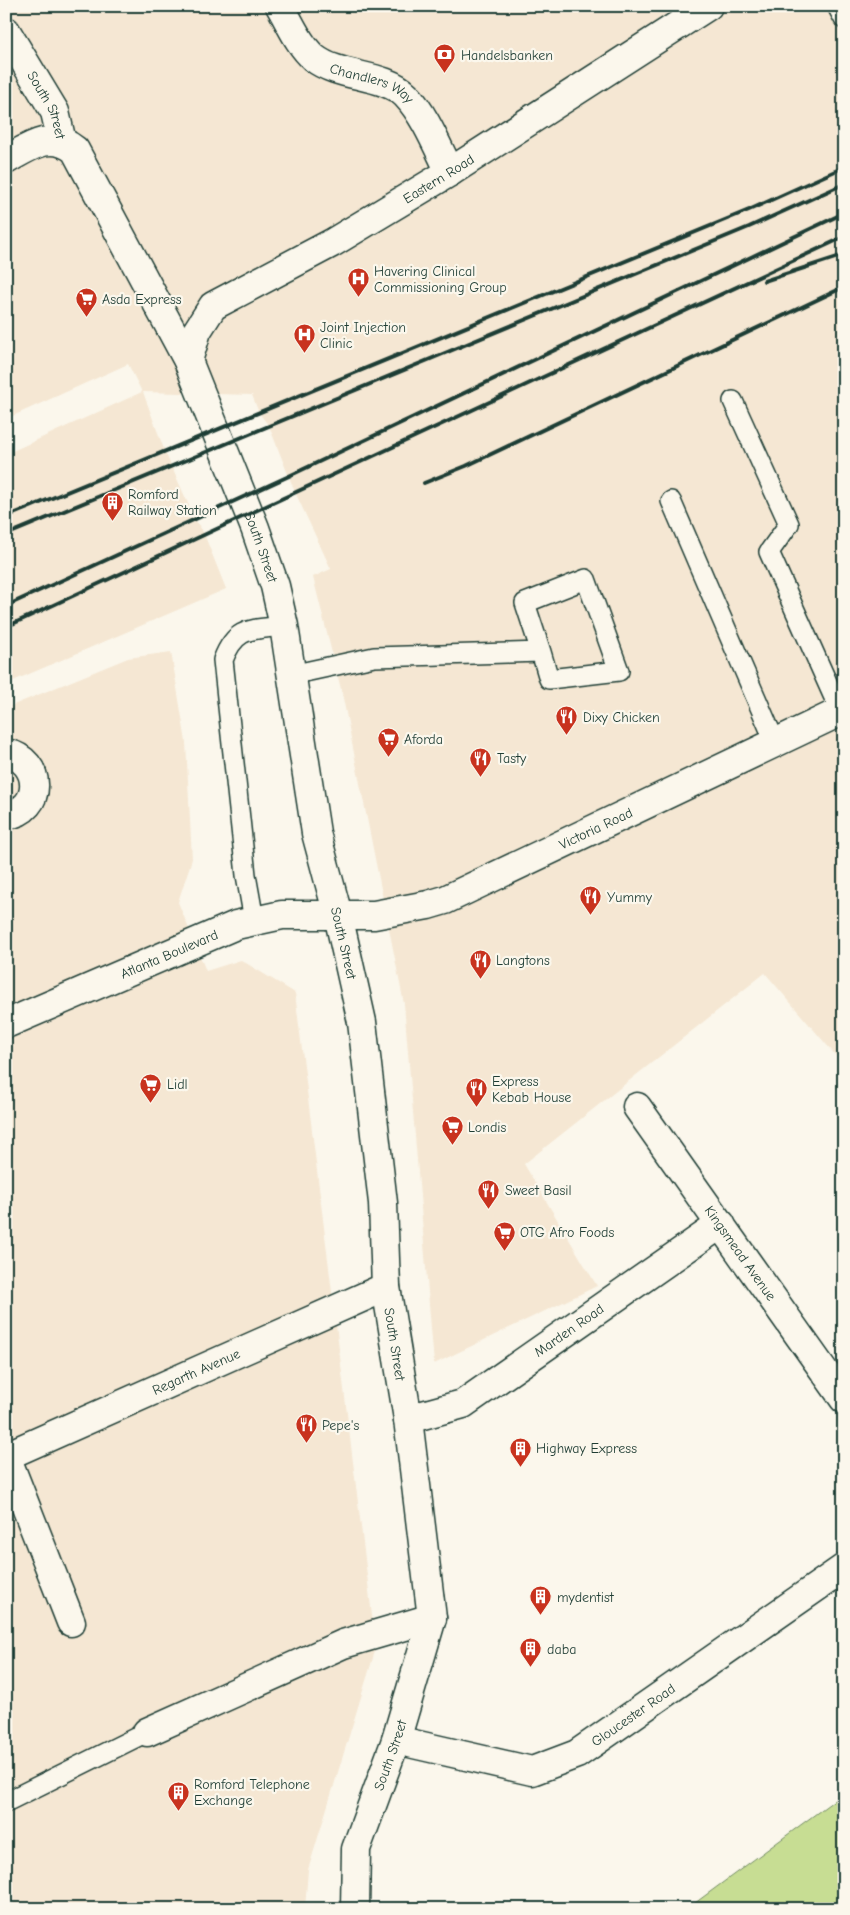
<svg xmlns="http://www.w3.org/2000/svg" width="850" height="1915" font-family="'Comic Neue',sans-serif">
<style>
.built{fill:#f5e7d3}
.green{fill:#c7dd93;stroke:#738d64}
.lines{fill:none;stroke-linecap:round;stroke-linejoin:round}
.service-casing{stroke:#1f3d34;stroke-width:22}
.minor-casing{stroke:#1f3d34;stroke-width:31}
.tertiary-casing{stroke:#1f3d34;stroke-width:31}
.service{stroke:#fbf7ec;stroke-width:19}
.minor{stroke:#fbf7ec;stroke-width:28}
.tertiary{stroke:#fbf7ec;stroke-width:28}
.rail{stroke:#1f3d34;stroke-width:4}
.labels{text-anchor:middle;stroke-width:4.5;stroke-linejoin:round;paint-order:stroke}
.poi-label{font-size:14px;fill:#1f3d34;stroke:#fbf7ec;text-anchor:start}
.street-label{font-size:14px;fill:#1f3d34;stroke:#fbf7ec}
</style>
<rect width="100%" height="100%" fill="#fbf7ec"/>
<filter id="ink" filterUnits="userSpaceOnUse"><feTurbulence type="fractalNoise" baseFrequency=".02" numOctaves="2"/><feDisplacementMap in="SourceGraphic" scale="10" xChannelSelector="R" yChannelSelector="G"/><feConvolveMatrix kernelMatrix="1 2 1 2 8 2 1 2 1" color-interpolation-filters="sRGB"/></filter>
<g filter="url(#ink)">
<path class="built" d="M6 6H844V1065L765 973 524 1164 597 1286 434 1364 404 1004 342 693 313 577 331 569 295 492 269 426 259 413 252 395 143 392 165 452 195 519 204 534 226 589 6 684V454L142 392 128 364 6 419Z
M171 652 186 742 192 859 178 902 206 971 241 960 295 993 376 1648 308 1870 305 1909H6V1031L17 1027 6 999V708L128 658Z"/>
<path class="green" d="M844 1793V1897L827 1909H687Z"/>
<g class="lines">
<defs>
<path id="service" d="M837 6 844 19
M733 401 789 524 769 552 840 711
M671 501 775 742
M291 675 374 657 541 652 525 603 586 579 619 671 549 679 541 652
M254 920 246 875 223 660C236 626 251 630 284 626
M6 1802 147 1732"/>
<g id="minor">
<path id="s1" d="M280 6C290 23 299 45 314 58 339 78 384 73 406 95 425 115 438 148 450 172"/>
<path id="s2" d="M6 31 55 112 62 142"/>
<path id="s3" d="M6 160C29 147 51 130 75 150L188 361 255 528 275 586 284 626 316 833 338 915H282L236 925 6 1024"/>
<path id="s4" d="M188 361 197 331 213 306 332 243 450 172 708 6"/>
<path d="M6 753C43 760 44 811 6 815"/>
<path id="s5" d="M637 1107 844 1399"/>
<path id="s6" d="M408 1419 463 1404 721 1224"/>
<path id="s7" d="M6 1456 386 1287"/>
<path d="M6 1456 71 1622"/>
<path d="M147 1732 343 1644 432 1618"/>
<path id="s8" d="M396 1740 532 1771 577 1754 844 1568"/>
</g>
<g id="tertiary">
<path id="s9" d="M355 1909 356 1849 396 1740 432 1618 408 1419 386 1287 383 1203 362 1022 338 915H374L428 905 445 900 844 710"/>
</g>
</defs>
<use href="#service" class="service-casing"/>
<use href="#minor" class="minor-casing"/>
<use href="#tertiary" class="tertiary-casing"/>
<use href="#service" class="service"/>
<use href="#minor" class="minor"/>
<use href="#tertiary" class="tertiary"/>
<path class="rail" d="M764 281 844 255
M424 483 466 466 844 287
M6 517 749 210 844 167
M6 535 749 227 844 184
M6 606 289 476 844 213
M6 627 844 237"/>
</g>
</g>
<defs>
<symbol id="bank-pin" viewBox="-11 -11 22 30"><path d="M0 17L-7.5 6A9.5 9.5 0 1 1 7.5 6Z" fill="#c8321e" stroke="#fbf7ec"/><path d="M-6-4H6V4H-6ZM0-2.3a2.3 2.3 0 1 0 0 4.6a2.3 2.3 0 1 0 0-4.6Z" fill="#fff"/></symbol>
<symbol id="hospital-pin" viewBox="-11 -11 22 30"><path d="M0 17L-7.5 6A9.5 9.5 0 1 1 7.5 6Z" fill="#c8321e" stroke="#fbf7ec"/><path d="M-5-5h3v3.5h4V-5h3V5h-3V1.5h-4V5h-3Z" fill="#fff"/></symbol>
<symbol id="supermarket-pin" viewBox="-11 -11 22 30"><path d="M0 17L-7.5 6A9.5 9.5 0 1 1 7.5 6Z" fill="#c8321e" stroke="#fbf7ec"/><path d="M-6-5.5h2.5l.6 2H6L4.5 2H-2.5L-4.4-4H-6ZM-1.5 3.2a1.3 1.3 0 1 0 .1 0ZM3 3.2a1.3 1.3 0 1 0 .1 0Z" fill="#fff"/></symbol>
<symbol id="building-pin" viewBox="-11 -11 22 30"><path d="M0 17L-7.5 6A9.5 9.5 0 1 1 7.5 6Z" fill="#c8321e" stroke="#fbf7ec"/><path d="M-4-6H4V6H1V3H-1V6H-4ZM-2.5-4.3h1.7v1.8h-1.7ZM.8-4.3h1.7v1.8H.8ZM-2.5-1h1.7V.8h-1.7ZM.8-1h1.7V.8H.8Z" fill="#fff"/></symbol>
<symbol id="restaurant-pin" viewBox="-11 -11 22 30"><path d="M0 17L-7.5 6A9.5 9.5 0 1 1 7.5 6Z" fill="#c8321e" stroke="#fbf7ec"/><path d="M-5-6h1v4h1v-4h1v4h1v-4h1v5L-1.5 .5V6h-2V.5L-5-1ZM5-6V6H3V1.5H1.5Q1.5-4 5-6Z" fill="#fff"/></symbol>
</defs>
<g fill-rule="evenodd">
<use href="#bank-pin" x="432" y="42" width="25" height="34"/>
<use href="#hospital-pin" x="346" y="266" width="25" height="34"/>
<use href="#supermarket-pin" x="74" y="286" width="25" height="34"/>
<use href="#hospital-pin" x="292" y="322" width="25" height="34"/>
<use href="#building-pin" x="100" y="490" width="25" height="34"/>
<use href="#restaurant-pin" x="554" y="704" width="25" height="34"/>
<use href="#supermarket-pin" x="376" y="726" width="25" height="34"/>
<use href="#restaurant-pin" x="468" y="746" width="25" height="34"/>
<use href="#restaurant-pin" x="578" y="884" width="25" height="34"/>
<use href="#restaurant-pin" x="468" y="948" width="25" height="34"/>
<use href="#supermarket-pin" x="138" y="1072" width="25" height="34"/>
<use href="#restaurant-pin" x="464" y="1076" width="25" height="34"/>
<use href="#supermarket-pin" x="440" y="1114" width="25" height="34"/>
<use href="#restaurant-pin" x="476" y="1178" width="25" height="34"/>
<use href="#supermarket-pin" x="492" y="1220" width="25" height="34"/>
<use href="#restaurant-pin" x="294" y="1412" width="25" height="34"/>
<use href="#building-pin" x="508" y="1436" width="25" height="34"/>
<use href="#building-pin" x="528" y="1584" width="25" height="34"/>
<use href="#building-pin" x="518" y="1636" width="25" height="34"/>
<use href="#building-pin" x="166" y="1780" width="25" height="34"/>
</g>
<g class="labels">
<g class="poi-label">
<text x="461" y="60">Handelsbanken</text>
<text x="374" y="276">Havering Clinical<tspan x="374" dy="16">Commissioning Group</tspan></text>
<text x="102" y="304">Asda Express</text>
<text x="320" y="332">Joint Injection<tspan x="320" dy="16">Clinic</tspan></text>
<text x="128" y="499">Romford<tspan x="128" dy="16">Railway Station</tspan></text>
<text x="583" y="722">Dixy Chicken</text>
<text x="404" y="744">Aforda</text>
<text x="497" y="763">Tasty</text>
<text x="607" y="902">Yummy</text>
<text x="496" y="965">Langtons</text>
<text x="492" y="1086">Express<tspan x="492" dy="16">Kebab House</tspan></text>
<text x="167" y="1089">Lidl</text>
<text x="468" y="1132">Londis</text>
<text x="505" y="1195">Sweet Basil</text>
<text x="520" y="1237">OTG Afro Foods</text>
<text x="322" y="1430">Pepe's</text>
<text x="536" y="1453">Highway Express</text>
<text x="557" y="1602">mydentist</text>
<text x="547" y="1654">daba</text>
<text x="194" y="1789">Romford Telephone<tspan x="194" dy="16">Exchange</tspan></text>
</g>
<g class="street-label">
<text dy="5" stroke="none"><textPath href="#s1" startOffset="126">Chandlers Way</textPath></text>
<text dy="5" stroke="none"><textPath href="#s2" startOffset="85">South Street</textPath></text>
<text dy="5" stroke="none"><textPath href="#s4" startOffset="320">Eastern Road</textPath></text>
<text dy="5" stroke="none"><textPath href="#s3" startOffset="515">South Street</textPath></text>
<text dy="5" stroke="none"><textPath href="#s9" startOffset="1289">Victoria Road</textPath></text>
<text transform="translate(344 943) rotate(77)" y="5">South Street</text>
<text transform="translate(169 954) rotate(-23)" y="5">Atlanta Boulevard</text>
<text dy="5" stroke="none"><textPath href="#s5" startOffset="179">Kingsmead Avenue</textPath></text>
<text dy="5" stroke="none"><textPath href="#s6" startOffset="186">Marden Road</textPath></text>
<text transform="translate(395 1344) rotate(81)" y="5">South Street</text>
<text dy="5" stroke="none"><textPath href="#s7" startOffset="208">Regarth Avenue</textPath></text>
<text dy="5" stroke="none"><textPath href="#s8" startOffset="256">Gloucester Road</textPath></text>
<text dy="5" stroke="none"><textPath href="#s9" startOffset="160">South Street</textPath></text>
</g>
</g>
<rect width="850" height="1915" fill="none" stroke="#fbf7ec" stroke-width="25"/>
<rect x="12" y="12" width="825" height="1890" fill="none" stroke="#1f3d34" stroke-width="2" filter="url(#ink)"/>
</svg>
